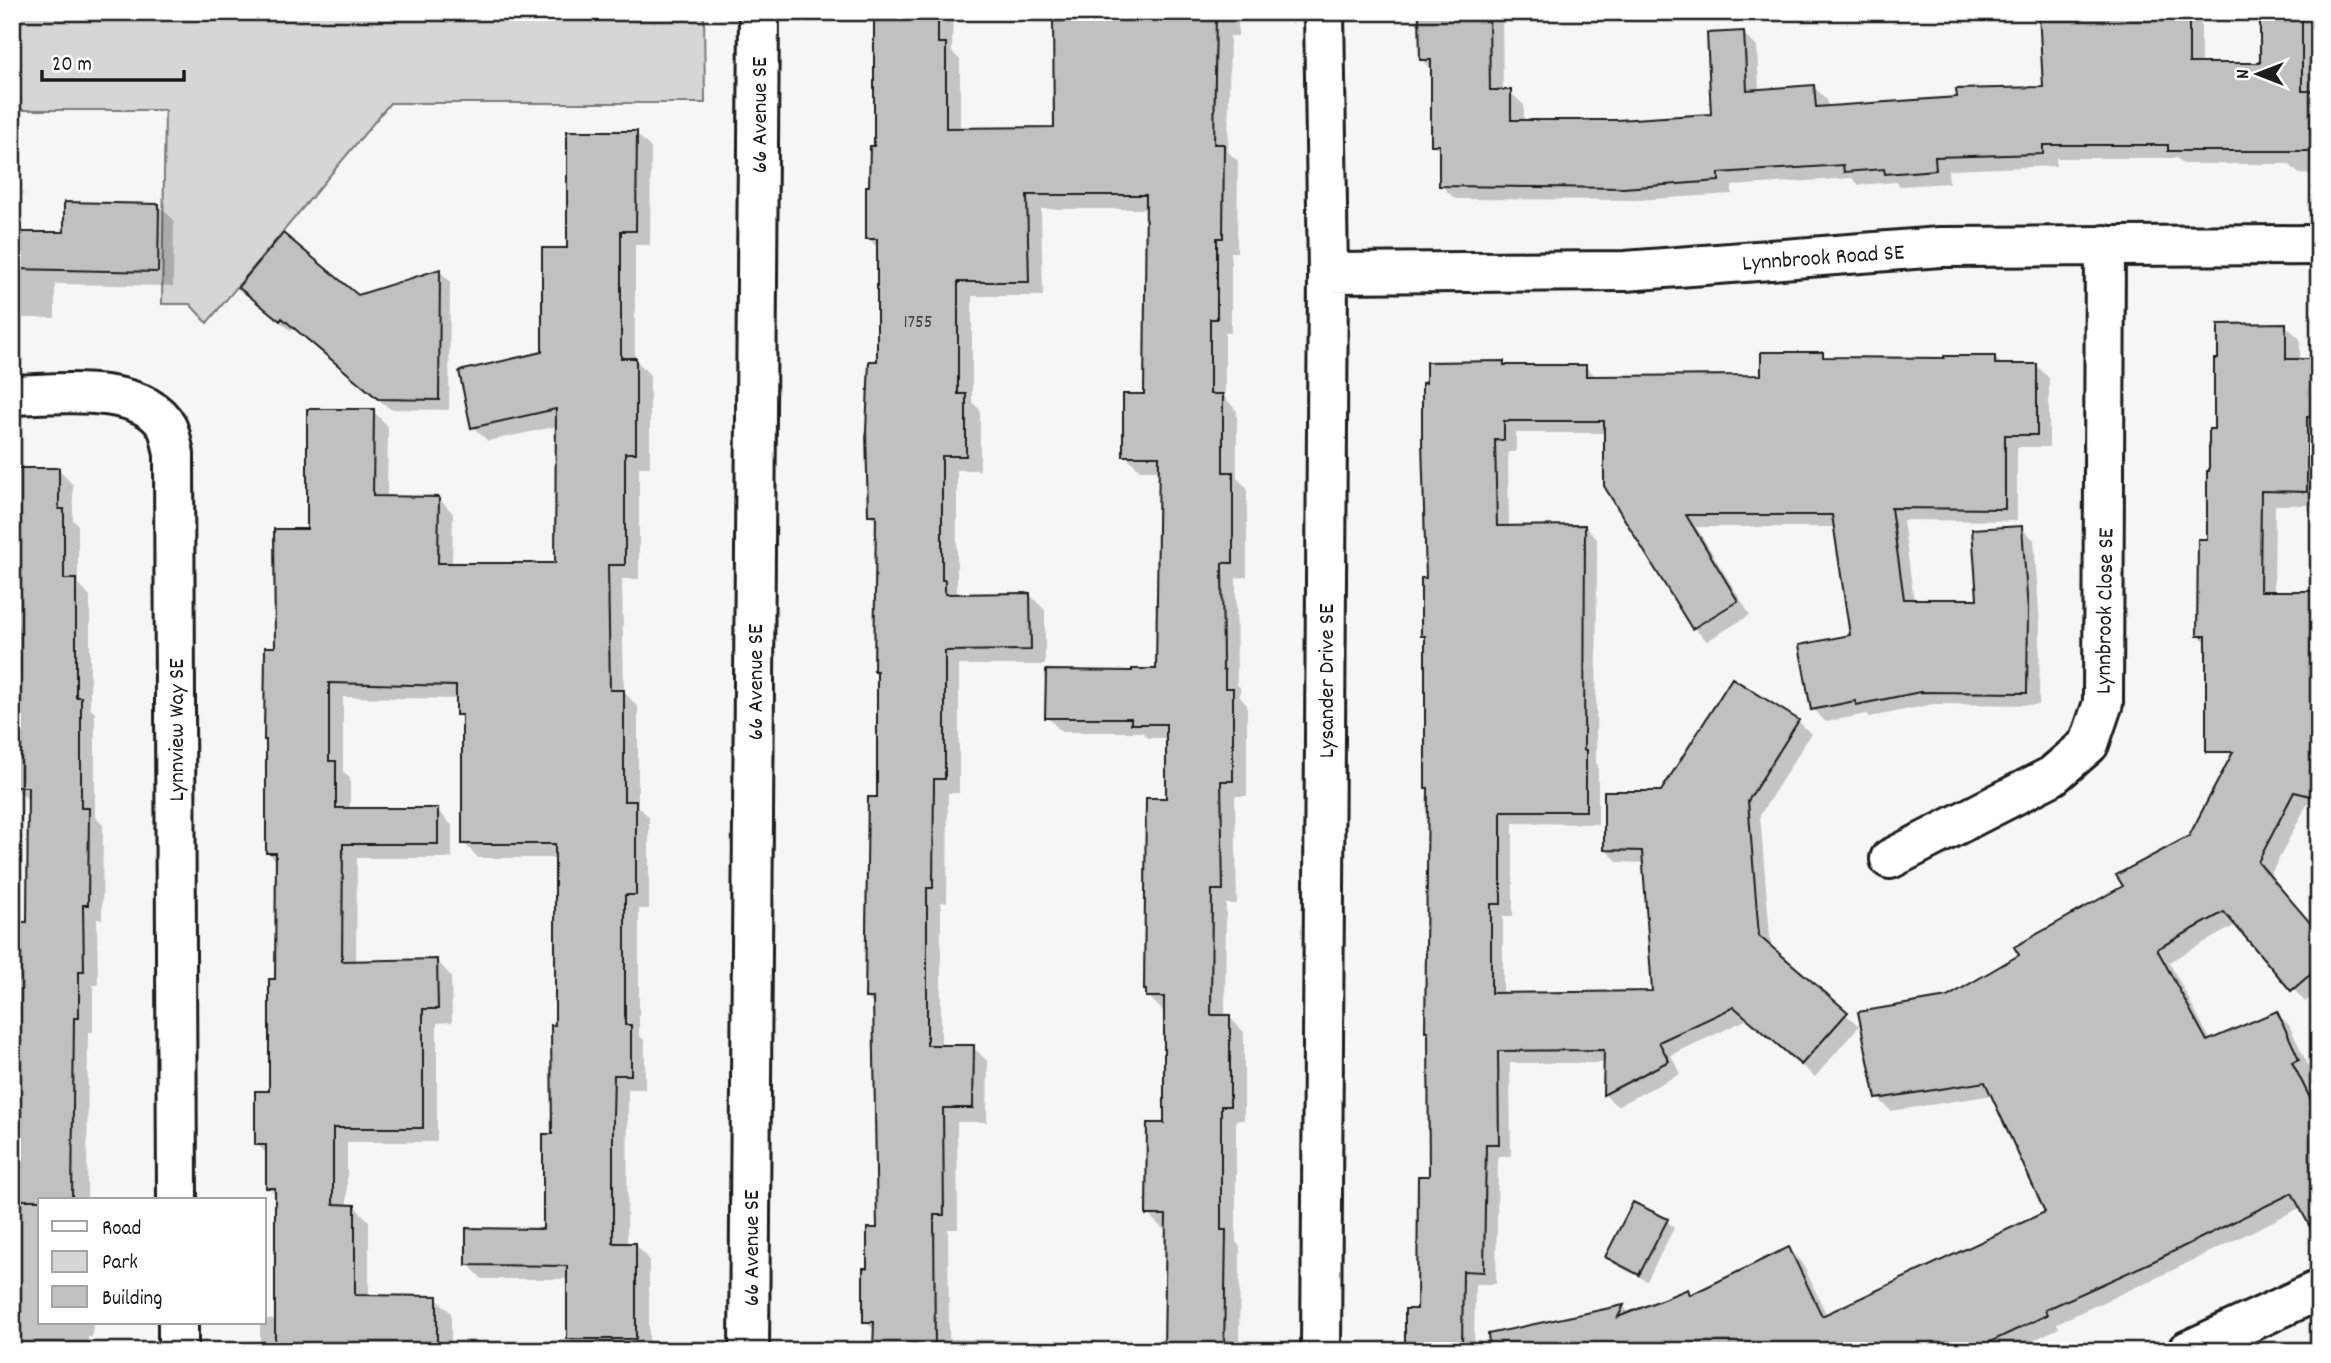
<svg xmlns="http://www.w3.org/2000/svg" width="2331" height="1363" font-family="Dekko,sans-serif">
<style>
.green{fill:#d6d6d6;stroke:#797979;stroke-width:2}
.shadow{fill:#0003}
.building{fill:#c0c0c0;stroke:#1c1c1c;stroke-width:2}
.lines{fill:none;stroke-linecap:round;stroke-linejoin:round}
.minor-casing{stroke:#1c1c1c;stroke-width:44}
.minor{stroke:#fff;stroke-width:38}
.labels{text-anchor:middle;stroke-width:7;stroke-linejoin:round;paint-order:stroke}
.number-label{font-size:19px;fill:#454545}
.street-label{font-size:23px;fill:#1c1c1c;stroke:#fff}
</style>
<rect width="100%" height="100%" fill="#f6f6f6"/>
<filter id="ink" filterUnits="userSpaceOnUse"><feTurbulence type="fractalNoise" baseFrequency=".0143" numOctaves="2"/><feDisplacementMap in="SourceGraphic" scale="14" xChannelSelector="R" yChannelSelector="G"/><feConvolveMatrix kernelMatrix="1 2 1 2 8 2 1 2 1" color-interpolation-filters="sRGB"/></filter>
<g filter="url(#ink)">
<path class="green" d="M12 12H704L705 103H390L207 323 190 304H162L165 110H12Z"/>
<path class="shadow" d="M876 12H953L952 52 960 60V130H1052L1143 22V12H1238V36H1230L1228 152 1238 161 1237 252H1231V333H1225V398L1237 411V478L1247 488V577L1236 578 1237 685 1240 687V697L1247 705V796H1235L1237 904H1226L1225 1017H1229L1244 1032V1120H1236V1242L1240 1247 1239 1351H1161V1339H1166L1168 1229H1163L1148 1214 1166 1124V1011H1163L1148 996 1168 799V738H1148L1142 732H1062L1047 717 1158 671 1160 470H1140L1125 455 1146 396 1148 209H1041L1043 296H972V402L980 410V470H957V594L1030 595 1045 610V665H959V793H948L947 903 941 902V1047H973L988 1062 987 1122H957L958 1229H948L949 1339 1026 1340 1036 1351H875V1331L865 1321 869 1270 879 1230 875 1006 866 997 879 799V674L876 671 877 522 870 514 879 362V249L868 238 876 148Z
M1417 12H1502L1503 92H1510L1524 105V122H1617L1713 115 1743 33 1757 47 1759 91 1814 87 1827 100 1828 108 1958 98 2045 89 2041 12H2190L2201 24V65H2262V12H2305L2315 22V62H2319V175L2299 174 2289 164H2183L2177 158H2056V166L1948 170 1949 183 1900 186 1896 182 1859 185 1852 178 1732 186V194L1637 200 1455 199 1441 185V152L1433 144V71L1422 60 1421 28 1417 24Z
M636 133 651 148 650 245H635V359L650 375V467H639V579H622L624 692 638 707V806L649 817V909H639V1035L645 1041V1089H628L627 1244H635L649 1259V1351H581L568 1338V1279H482L468 1264 545 1231 553 1135 556 1027V858H478L464 843V720L458 714V699L343 697V771L350 778V810H437L452 825V858H357L356 963 437 961 451 976 452 1022 437 1023V1142H347V1206H354L369 1221V1297L436 1298 451 1313V1351H260V1323H264V1319H277V1196L268 1187V1155L257 1144 270 1093 276 981 278 862 268 853 277 649 308 530 373 411 388 426 387 498H438L453 513 452 564H556L558 426 488 441 473 427 544 353 568 249Z
M158 205 174 220 173 286 55 284V318H12V234H65Z
M439 271 450 281 449 410 390 409 294 328 291 331 252 297H358Z
M2285 325 2300 339V360H2312L2319 368V505H2275L2274 593 2208 644 2199 636 2209 541 2211 473 2216 430Z
M1822 354 1827 359H1946L1994 357 2002 365H2036L2049 378V447H2017V521L1903 520 1914 601H1979L2021 528 2034 540 2040 625 2039 705 1934 704 1870 717 1867 714 1826 722 1813 709 1852 636 1836 527H1696L1750 615 1707 641 1694 628 1605 485V433H1516V452H1508L1509 527 1585 526 1597 539 1596 763 1598 765V824L1513 823V916H1503V994L1654 993 1644 863 1618 862 1605 849 1662 793 1798 721 1811 734 1760 815 1771 948 1859 1026 1815 1077 1748 1019 1671 1055 1680 1074 1617 1106 1604 1094 1605 1063H1510L1511 1156H1498L1496 1284H1475L1474 1351H1407L1419 1311 1431 1178 1430 1033 1427 1030 1429 790 1427 787V639L1423 635 1428 580 1503 363 1507 367 1585 366 1597 378 1763 377Z
M12 470H59L73 485V520L78 525V584L90 596V708L95 713V816L103 824 102 919H97L98 985H93V1032H88L87 1200H40V1323H93L92 1337H88V1351H12V1155H16V1022L12 1018V924H28L29 801 15 787 17 576H12Z
M2319 744V807L2307 804 2270 876 2319 933V990L2305 1002 2236 925 2169 962 2211 1041 2276 1013 2289 1025 2319 1088V1206H2304L2169 1272 2057 1323 2059 1328 2011 1351H1563L1623 1306 1630 1314 1687 1291 1692 1296 1789 1249 1802 1262 1827 1316 2047 1213 1993 1095 1891 1111 1878 1098 1947 999 2021 956 2125 887Z
M1667 1221 1674 1228 1647 1281 1614 1264 1607 1257Z"/>
<path class="building" d="M874 12H938V43H946V128L1054 127 1053 21 1141 20V12H1216L1214 144H1224L1223 238H1217V319H1210V394H1223V472H1233V563H1222L1223 669 1225 670V688H1233V781H1221L1223 890H1212L1211 1015H1230V1106H1221V1230H1226L1224 1351H1164L1166 1215H1146L1147 1123H1164V997H1146V990H1144L1146 798H1166V724H1131V718H1045L1046 670 1132 671V669H1156L1159 456H1123V394H1144L1146 195H1027L1029 282H958V394H966V456H942V580H945V594L1030 593 1031 650 945 651V779H934L933 888H927V1045H974L973 1108H943L944 1215H934L935 1351H873L874 1322H863V1268H867V1228H877L873 998H865L868 797H877V671H874L876 515H868L866 431 869 361H877V239H866V186H869L870 146H874Z
M1419 12H1489L1490 90H1511V120H1617L1711 114 1707 33 1744 31 1747 90 1814 85 1816 107 1957 97 1956 89 2043 87 2039 12H2189V63H2260V12H2302V91H2319V151H2168V145H2043V154L1935 157 1936 170 1885 174 1884 169 1844 172 1843 165 1719 173V181L1623 188 1439 186V145H1431V60H1420Z
M567 131H637L636 231H621V358H636V453H625V565H608L610 690H624V801H636V895H625V1025H631V1075H614L613 1117V1243H636V1339H567V1266L466 1265V1228L543 1229V1134H552L551 1025H555V844H462V715H456V686L329 683V761H336V808H438V844H343L342 961 437 959 438 1009H423V1128H333V1204L355 1205V1295L437 1296V1351H275V1188H266V1145H255V1091H269V979H275L276 853H266V740H264L265 647H275L274 529H307V409H374L373 496 439 497 438 563H555L556 409 471 428 459 371 542 352V248H567Z
M64 202 159 204 158 272 12 269V232H64Z
M283 233 358 295 440 269 439 400 378 399 282 318 280 321 238 287Z
M2286 323V359H2312L2311 417H2307V492L2261 491 2260 591H2319V798L2294 792 2258 862 2319 933V967L2291 991 2224 912 2157 949 2207 1041 2277 1011 2299 1059 2292 1062 2319 1116V1244L2292 1193 2156 1260 2045 1310 2047 1315 1971 1351H1490L1488 1334 1624 1305 1618 1317 1688 1289 1690 1295 1789 1247 1822 1316 2045 1212 1985 1082 1876 1099 1858 1012 1947 997 2019 955 2014 947 2123 886 2116 875 2189 836 2233 752H2206V636H2197L2198 539H2207V471H2209V429H2214V359H2218V324Z
M1761 352H1823V357L1944 358V356H1995V364H2037V435H2005V509L1891 508 1904 599H1977L1972 529 2022 526 2028 611 2027 693 1920 692 1856 705 1855 701 1811 710 1799 645 1850 635 1832 515H1686L1738 601 1692 629 1604 486V421H1504V440H1495L1497 526 1585 525 1584 750H1586V811H1501V904H1491V993L1652 991 1642 851 1604 850V791H1661L1732 678 1799 720 1748 801 1759 936 1848 1012 1801 1065 1734 1007 1659 1042 1669 1061 1603 1095 1604 1050 1498 1051 1499 1144H1486L1484 1272 1463 1271 1462 1351H1405V1309H1417L1418 1176H1429L1428 1031H1425L1428 788H1425V636H1421V578H1426L1422 441V383H1426V362L1504 361V365H1586V376L1761 375Z
M12 468H59V509H64V579H76V697H81V808H89L88 905H83L84 971H79V1018H74L72 1200H12V1153H14L12 922H27L28 787H13L15 562H12Z
M1633 1202 1668 1219 1639 1275 1605 1257Z"/>
<g class="lines">
<defs>
<path id="minor" d="M1328 273 1625 271 1940 247 2319 245
M12 395C56 394 143 383 167 427 171 435 172 446 174 454L177 1200
M1890 859 2052 776 2089 744 2103 703 2105 245
M178 1323V1351
M749 1351 759 12
M1321 1351 1328 273 1324 12
M2187 1351 2319 1290"/>
</defs>
<use href="#minor" class="minor-casing"/>
<use href="#minor" class="minor"/>
</g>
</g>
<g class="labels">
<g class="number-label">
<text x="918" y="327">1755</text>
</g>
<g class="street-label">
<text transform="translate(758 115) rotate(-90)" y="8">66 Avenue SE</text>
<text transform="translate(1823 256) rotate(-4)" y="8">Lynnbrook Road SE</text>
<text transform="translate(2103 611) rotate(-89)" y="8">Lynnbrook Close SE</text>
<text transform="translate(1325 681) rotate(-90)" y="8">Lysander Drive SE</text>
<text transform="translate(754 682) rotate(-90)" y="8">66 Avenue SE</text>
<text transform="translate(175 730) rotate(-90)" y="8">Lynnview Way SE</text>
<text transform="translate(750 1248) rotate(-90)" y="8">66 Avenue SE</text>
</g>
</g>
<rect width="2331" height="1363" fill="none" stroke="#fff" stroke-width="42"/>
<rect x="21" y="21" width="2289" height="1321" fill="none" stroke="#1c1c1c" stroke-width="2.5" filter="url(#ink)"/>
<rect x="38" y="1198" width="228" height="126" fill="#ffffff" stroke="#a4a4a4" stroke-width="2"/>
<rect x="52" y="1221" width="35" height="10" fill="#ffffff" stroke="#a4a4a4" stroke-width="2"/>
<text x="102" y="1234" font-size="21" fill="#1c1c1c">Road</text>
<rect x="52" y="1251" width="35" height="21" fill="#d6d6d6" stroke="#a4a4a4" stroke-width="2"/>
<text x="102" y="1268" font-size="21" fill="#1c1c1c">Park</text>
<rect x="52" y="1286" width="35" height="21" fill="#c0c0c0" stroke="#a4a4a4" stroke-width="2"/>
<text x="102" y="1304" font-size="21" fill="#1c1c1c">Building</text>
<g transform="translate(2258 74) rotate(270)" stroke="#ffffff" stroke-width="5" paint-order="stroke">
<path d="M0-5L12 26L0 18L-12 26Z" fill="#1c1c1c"/>
<text y="-10" font-size="19" font-weight="bold" text-anchor="middle" fill="#1c1c1c">N</text>
</g>
<path d="M42 70v10h142v-10" fill="none" stroke="#1c1c1c" stroke-width="3.5"/>
<text x="52" y="70" font-size="21" fill="#1c1c1c" stroke="#ffffff" stroke-width="5" paint-order="stroke">20 m</text>
</svg>
